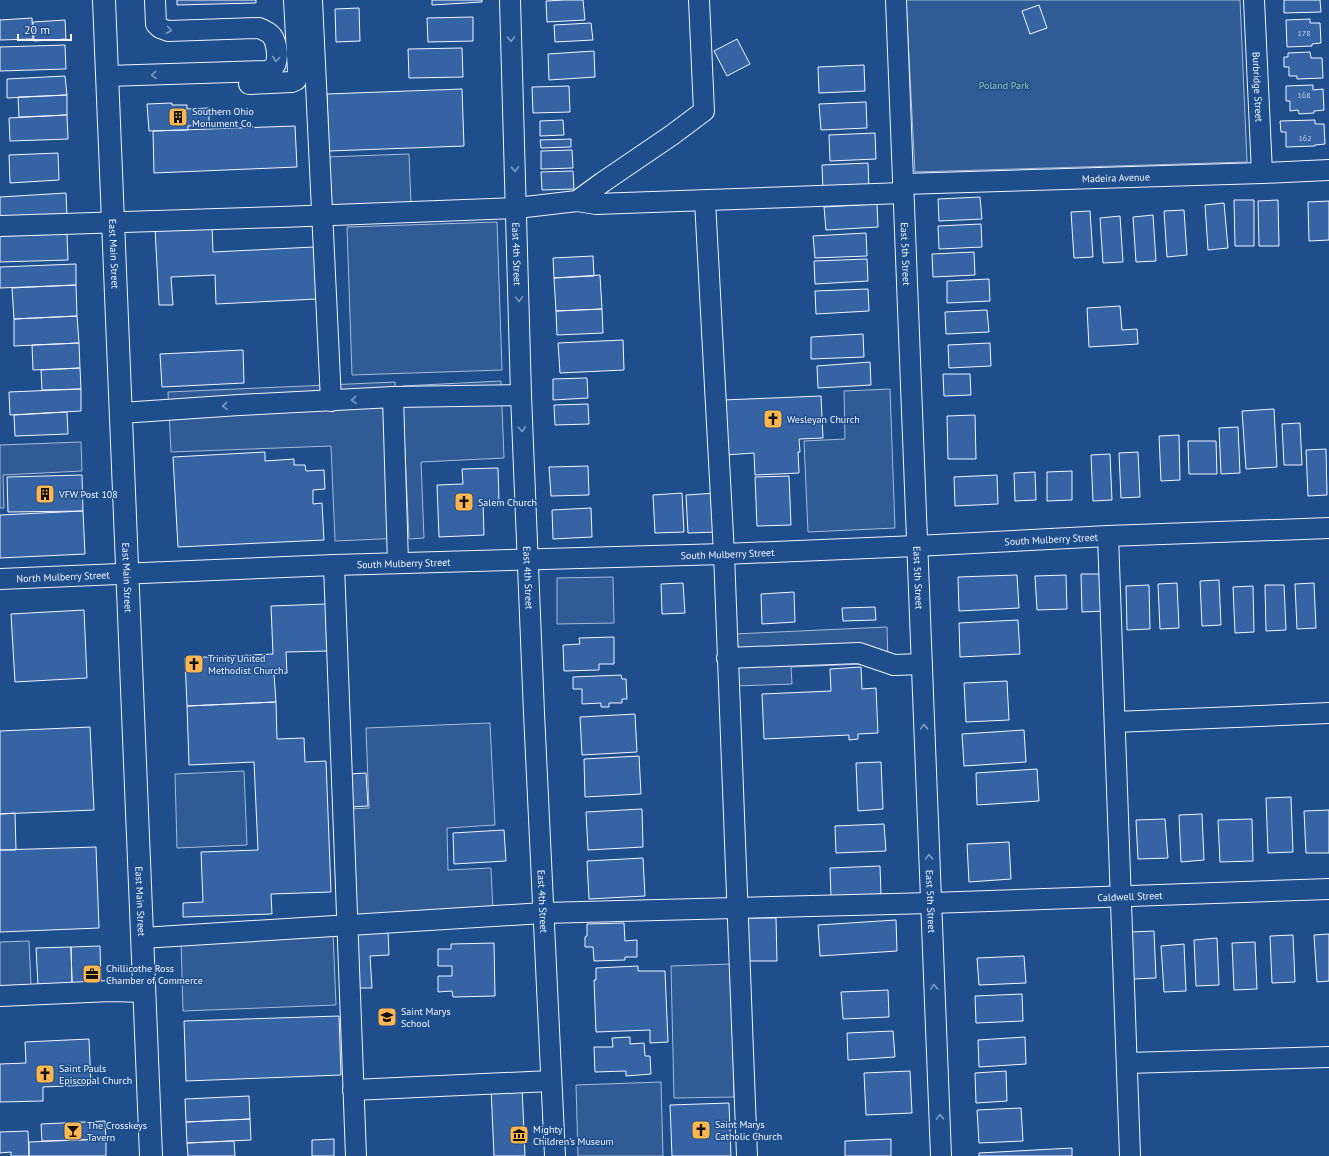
<svg xmlns="http://www.w3.org/2000/svg" width="1329" height="1156" font-family="'PT Sans',sans-serif">
<style>
.built{fill:#305b95;stroke:#a8bbd7}
.building{fill:#3563a3;stroke:#f2f6ff}
.lines{fill:none;stroke-linecap:round;stroke-linejoin:round}
.minor-casing{stroke:#f2f6ff;stroke-width:22}
.major-casing{stroke:#f2f6ff;stroke-width:24}
.minor{stroke:#1f4e8c;stroke-width:20}
.major{stroke:#1f4e8c;stroke-width:22}
.oneway{stroke:#7e9ac0}
.labels{text-anchor:middle;stroke-width:3;stroke-linejoin:round;paint-order:stroke}
.number-label{font-size:8px;fill:#c3d1e8}
.park-label{font-size:10px;fill:#97c8a6;stroke:#1f4e8c}
.street-label{font-size:10px;fill:#f2f6ff;stroke:#1f4e8c}
.poi-label{font-size:10px;fill:#f2f6ff;stroke:#1f4e8c;text-anchor:start}
</style>
<rect width="100%" height="100%" fill="#1f4e8c"/>
<path class="built" d="M906,0H1240L1247,162L915,172Z
M409,154L411,204L328,207L326,157Z
M497,222L502,370L352,375L347,227Z
M501,381L504,458L421,462L424,538L409,539L402,386Z
M395,382L402,538L335,541L331,446L171,452L168,392Z
M890,389L895,528L808,532L804,441L845,439L844,391Z
M81,442L82,471L3,475L4,508H0V445Z
M613,577L614,623L557,624V578Z
M887,627L888,663L791,667L792,684L736,686L734,634Z
M490,723L495,825L447,828L448,870L491,868L493,912L354,918L350,809L369,808L366,728Z
M244,771L247,845L177,848L175,774Z
M333,933L336,1005L183,1011L181,939Z
M29,941L31,985L0,987V942Z
M731,964L734,1097L674,1098L671,966Z
M661,1082L663,1156H578L576,1085Z"/>
<path class="building" d="M177,0H256V3L177,5Z
M432,0H482V2L432,5Z
M565,0H583L585,20L547,22L546,1Z
M1284,0H1320L1321,12L1284,13Z
M1039,5L1047,28L1030,34L1022,11Z
M359,8L360,41L336,42L335,9Z
M473,17V41L428,42L427,18Z
M32,18L33,39L0,40V20Z
M1310,19V23H1320L1321,43L1312,44V46L1287,47L1286,20Z
M65,20L66,39L34,41L33,22Z
M591,23L593,40L555,42L554,25Z
M737,39L750,64L727,76L714,51Z
M65,45L66,69L0,71V47Z
M462,48L463,77L409,78L408,49Z
M594,51L595,77L549,80L548,54Z
M1310,52L1311,58H1322L1323,78L1297,79V76H1289V67H1284V57H1288V53Z
M864,65L865,91L819,93L818,67Z
M65,76L67,95L7,98V79Z
M1313,85V90L1323,89L1324,110L1314,111V113L1299,114L1298,110L1290,111V101H1286V86Z
M569,86L570,112L533,113L532,87Z
M462,89L464,146L329,151L327,94Z
M67,95V115L19,117L18,97Z
M866,102L867,128L821,130L819,104Z
M172,103V105H187V109L209,108V125L188,126V130L149,131L147,104Z
M67,115L68,139L10,141L9,118Z
M563,120L564,135L540,136V121Z
M1315,120V124H1324L1325,144L1315,145V146L1286,147V132H1281L1280,121Z
M295,126L297,167L154,173L153,131Z
M875,133L876,159L830,161L829,135Z
M571,139V147L541,148L540,140Z
M572,150L573,168L541,169V151Z
M58,153L59,180L10,183L9,155Z
M868,163L869,189L823,191L822,165Z
M573,171L574,189L542,190L541,172Z
M66,193L67,217L0,221V197Z
M980,197L982,219L939,221L938,199Z
M1234,200H1254V246H1235Z
M1278,200L1279,246H1259L1258,201Z
M1329,201V240L1309,241L1308,202Z
M1224,203L1228,248L1208,250L1205,205Z
M877,204L878,227L826,230L824,207Z
M1184,210L1187,255L1167,257L1164,211Z
M1090,211L1093,257L1074,258L1071,212Z
M1153,215L1156,261L1136,262L1133,217Z
M1120,216L1123,262L1103,263L1100,218Z
M981,224L982,247L939,249L938,226Z
M212,225L213,252L314,247L317,299L216,304L215,275L171,277L173,305H159L155,228Z
M866,233L867,256L815,258L813,236Z
M67,234L68,260L0,262V236Z
M974,252L975,275L933,277L932,254Z
M593,256L594,276L554,278L553,258Z
M867,259L868,281L815,284L814,261Z
M76,264V285L0,288V267Z
M600,275L602,309L556,311L554,278Z
M989,279L990,301L947,303V281Z
M76,285L77,316L14,319L12,288Z
M868,289L869,311L816,314L815,291Z
M1120,306L1122,330L1137,329L1138,344L1089,347L1087,308Z
M602,309L603,333L557,335L556,311Z
M987,310L989,332L946,334L945,312Z
M77,316L79,343L14,346V319Z
M863,334L864,357L811,359V337Z
M623,340L624,370L560,373L558,343Z
M79,343L80,368L33,370L32,345Z
M990,343L991,366L949,368L948,345Z
M243,350L244,383L162,387L160,354Z
M870,362L871,385L818,388L817,366Z
M80,368L81,389L42,390L41,370Z
M943,374H970L971,395L944,396Z
M587,378L588,398L553,400V379Z
M81,389V411L10,415L9,392Z
M821,396L823,438L799,439L800,452H798L799,473L755,475L754,453L725,455L723,400Z
M588,404L589,424L555,425L554,405Z
M1274,409L1277,467L1246,469L1242,411Z
M67,412L68,434L15,436L14,415Z
M975,415L976,459H948L947,416Z
M1300,423L1302,465H1284L1282,424Z
M1238,427L1240,473L1221,474L1219,428Z
M1179,435L1180,480L1161,481L1159,436Z
M1188,441H1216L1217,474H1189Z
M1326,449L1327,495L1308,496L1306,450Z
M265,452V461L294,459V465H305L306,471L324,470L325,489L313,490V504L322,503L324,540L178,547L173,457Z
M1138,452L1140,497L1121,498L1119,453Z
M1110,454L1112,500L1093,501L1091,455Z
M588,466L589,495L551,496L549,467Z
M498,468L499,502H483L484,535L439,537L437,485L463,484L462,469Z
M1072,471V500L1047,501V472Z
M1035,472L1036,500L1015,501L1014,473Z
M82,475L83,511L8,512L7,477Z
M997,475L998,504L955,506L954,477Z
M789,476L791,525L757,526L755,477Z
M682,493L684,532L655,533L653,495Z
M716,493L718,532L688,533L686,495Z
M591,508L592,537L553,539L552,510Z
M83,511L85,554L0,558V515Z
M1081,574H1103L1105,611L1082,612Z
M1017,575L1019,608L959,611L958,577Z
M1066,575L1067,609L1037,610L1035,576Z
M1219,580L1221,625L1202,626L1200,581Z
M683,583L685,613L662,614L661,584Z
M1177,583L1179,628L1160,629L1158,584Z
M1314,583L1316,628L1297,629L1295,584Z
M1149,585L1150,629L1127,630L1126,586Z
M1265,585H1284L1286,630L1266,631Z
M1253,586L1254,632L1235,633L1233,587Z
M794,592L795,622L762,624L761,594Z
M326,604L328,651L286,652L287,673L274,674L276,702L187,706L185,658L273,654L271,606Z
M875,607L876,620L843,621L842,608Z
M84,610L87,678L15,682L11,614Z
M1018,620L1020,654L960,657L959,623Z
M614,637V664H599V670L564,671L563,645L580,644L579,638Z
M861,667L862,689L876,688L878,733L858,734V739L849,740V735L764,739L762,694L831,691L830,669Z
M621,675L622,679H626L627,699H622V703H609V707H601V703L582,704V689H573V677Z
M1007,681L1009,720L966,722L964,683Z
M276,702L277,739L304,738L305,762L326,761L331,892L271,894L272,914L183,917V903L203,902L201,852L258,850L254,762L189,765L187,706Z
M635,714L637,752L582,755L580,717Z
M90,727L94,810L0,814V731Z
M1024,730L1026,762L964,766L962,734Z
M639,756L641,794L585,797L584,759Z
M881,762L883,809L858,811L856,763Z
M1037,769L1039,801L977,805L976,773Z
M366,773L368,806L350,807L348,774Z
M1291,797L1293,852L1268,853L1266,798Z
M642,809L643,847L588,850L586,812Z
M1329,810V853H1306L1304,811Z
M15,813L16,850H0V814Z
M1202,814L1204,860L1181,862L1179,815Z
M1165,819L1168,858L1138,859L1136,820Z
M1252,819L1253,861L1220,862L1218,820Z
M884,824L886,851L836,853L835,826Z
M504,830L506,861L454,864L453,833Z
M1009,842L1011,879L969,882L967,844Z
M96,847L99,928L0,932V850Z
M643,858L645,896L589,899L587,861Z
M880,866L881,894L831,896L830,868Z
M747,918H776L777,961H748Z
M896,920L897,951L820,956L818,925Z
M624,923L625,941L637,940V957H625V960L594,961L593,947H585V937L587,936V924Z
M388,931L389,955L370,956L372,988H355L353,932Z
M1154,931L1156,978L1133,979L1131,932Z
M1329,934V981L1317,982L1314,935Z
M1293,935L1295,982L1272,983L1270,936Z
M1217,938L1219,985L1196,986L1194,940Z
M1255,942L1257,989L1234,990L1232,943Z
M494,943L495,996L453,997L452,991L438,992V976H452V966H438V949H451V944Z
M1184,944L1186,991L1164,992L1161,946Z
M100,946L101,982L72,983L71,947Z
M71,947L72,983L38,985L36,948Z
M1024,956L1026,983L979,985L977,958Z
M638,966V971H665L668,1042L650,1043V1030L596,1032L594,980H596V968Z
M888,990L889,1017L843,1019L841,992Z
M1022,994L1023,1021L976,1023L975,996Z
M339,1016L341,1075L186,1081L184,1021Z
M893,1031L895,1057L848,1060L847,1033Z
M630,1037V1044L644,1043L645,1056H650L651,1074L626,1076V1071L595,1072L594,1047H613L612,1038Z
M1025,1037L1026,1064L979,1067L978,1040Z
M89,1039L91,1085L43,1087V1101L0,1102V1064L26,1063L25,1042Z
M910,1071L912,1113L866,1115L864,1073Z
M1006,1071L1007,1101L976,1103L975,1073Z
M522,1086L525,1156H494L491,1087Z
M249,1096L250,1119L186,1122L185,1099Z
M729,1103L731,1156H672L670,1105Z
M1021,1108L1023,1141L979,1143L977,1110Z
M250,1119L251,1140L187,1143L186,1122Z
M105,1121L106,1139L42,1141L41,1124Z
M28,1131L29,1156H11V1152L0,1153V1132Z
M106,1139V1156H29V1142Z
M334,1139V1156H312V1140Z
M891,1139V1156H845V1141Z
M234,1141L235,1156H188L187,1143Z
M1072,1148V1156H979V1153Z"/>
<g class="lines">
<defs>
<g id="minor">
<path d="M312,0L331,401"/>
<path id="s1" d="M510,0L521,395L534,713L555,1156"/>
<path id="s2" d="M896,0L941,1156"/>
<path id="s3" d="M1254,0L1262,173"/>
<path d="M107,76L266,71C267,71 272,69 272,69C280,63 277,43 272,36C269,32 264,30 259,28L168,31L160,28L156,24L155,0"/>
<path d="M249,84L292,82L296,80L298,72L294,0"/>
<path id="s4" d="M903,184L1262,173L1329,170"/>
<path d="M577,201L596,204L903,193"/>
<path d="M705,201L724,554L747,1156"/>
<path d="M0,226L281,217L517,208L577,201L603,182L672,135L704,111L699,0"/>
<path d="M393,397L398,563"/>
<path d="M121,413L239,405L393,397L521,395"/>
<path d="M1108,536L1130,1156"/>
<path d="M334,565L356,1156"/>
<path id="s5" d="M0,579L334,565L724,554L916,546L1108,536L1329,528"/>
<path d="M727,658L859,653L894,665L922,664"/>
<path d="M1115,722L1329,713"/>
<path id="s6" d="M142,938L543,913L931,903L1329,889"/>
<path d="M0,996L111,991L144,992"/>
<path d="M1127,1063L1329,1057"/>
<path d="M353,1090L551,1081"/>
</g>
<g id="major">
<path id="s7" d="M104,0L151,1156"/>
</g>
</defs>
<use href="#minor" class="minor-casing"/>
<use href="#major" class="major-casing"/>
<use href="#minor" class="minor"/>
<use href="#major" class="major"/>
</g>
<defs><path id="oneway-chevron" d="M-2-3.5L2.5 0L-2 3.5" fill="none" stroke-width="1.6" stroke-linecap="round" stroke-linejoin="round"/></defs>
<g class="oneway">
<use href="#oneway-chevron" transform="translate(169 30) rotate(7)"/>
<use href="#oneway-chevron" transform="translate(511 39) rotate(88)"/>
<use href="#oneway-chevron" transform="translate(276 59) rotate(99)"/>
<use href="#oneway-chevron" transform="translate(154 75) rotate(178)"/>
<use href="#oneway-chevron" transform="translate(515 169) rotate(88)"/>
<use href="#oneway-chevron" transform="translate(519 299) rotate(89)"/>
<use href="#oneway-chevron" transform="translate(354 400) rotate(177)"/>
<use href="#oneway-chevron" transform="translate(225 406) rotate(176)"/>
<use href="#oneway-chevron" transform="translate(522 429) rotate(87)"/>
<use href="#oneway-chevron" transform="translate(924 727) rotate(-92)"/>
<use href="#oneway-chevron" transform="translate(929 857) rotate(-92)"/>
<use href="#oneway-chevron" transform="translate(934 987) rotate(-92)"/>
<use href="#oneway-chevron" transform="translate(940 1117) rotate(-92)"/>
</g>
<defs>
<symbol id="building-square" viewBox="-11 -11 22 22"><rect x="-9" y="-9" width="18" height="18" rx="4" fill="#ffb74d" stroke="#1f4e8c"/><path d="M-4-6H4V6H1V3H-1V6H-4ZM-2.5-4.3h1.7v1.8h-1.7ZM.8-4.3h1.7v1.8H.8ZM-2.5-1h1.7V.8h-1.7ZM.8-1h1.7V.8H.8Z" fill="#111"/></symbol>
<symbol id="church-square" viewBox="-11 -11 22 22"><rect x="-9" y="-9" width="18" height="18" rx="4" fill="#ffb74d" stroke="#1f4e8c"/><path d="M-1.2-6h2.4v3.5h3.3v2.4h-3.3V6h-2.4V-.1h-3.3v-2.4h3.3Z" fill="#111"/></symbol>
<symbol id="office-square" viewBox="-11 -11 22 22"><rect x="-9" y="-9" width="18" height="18" rx="4" fill="#ffb74d" stroke="#1f4e8c"/><path d="M-6-3h4V-5.5h4V-3h4V5H-6ZM-1-4.5V-3h2v-1.5ZM-6 0V1H6V0Z" fill="#111"/></symbol>
<symbol id="school-square" viewBox="-11 -11 22 22"><rect x="-9" y="-9" width="18" height="18" rx="4" fill="#ffb74d" stroke="#1f4e8c"/><path d="M0-5L7-2L0 1L-7-2ZM-4 1L0 2.5L4 1V4Q0 6-4 4Z" fill="#111"/></symbol>
<symbol id="bar-square" viewBox="-11 -11 22 22"><rect x="-9" y="-9" width="18" height="18" rx="4" fill="#ffb74d" stroke="#1f4e8c"/><path d="M-6-5H6L.8 .8V4.5H3.5V6h-7V4.5H-.8V.8Z" fill="#111"/></symbol>
<symbol id="museum-square" viewBox="-11 -11 22 22"><rect x="-9" y="-9" width="18" height="18" rx="4" fill="#ffb74d" stroke="#1f4e8c"/><path d="M0-6L6-3V-2H-6V-3ZM-5-1h2V3h-2ZM-1-1h2V3h-2ZM3-1h2V3H3ZM-6 4H6V6H-6Z" fill="#111"/></symbol>
</defs>
<g fill-rule="evenodd">
<use href="#building-square" x="167" y="106" width="22" height="22"/>
<use href="#church-square" x="762" y="408" width="22" height="22"/>
<use href="#building-square" x="34" y="483" width="22" height="22"/>
<use href="#church-square" x="453" y="491" width="22" height="22"/>
<use href="#church-square" x="183" y="653" width="22" height="22"/>
<use href="#office-square" x="81" y="963" width="22" height="22"/>
<use href="#school-square" x="376" y="1006" width="22" height="22"/>
<use href="#church-square" x="34" y="1063" width="22" height="22"/>
<use href="#church-square" x="690" y="1119" width="22" height="22"/>
<use href="#bar-square" x="62" y="1120" width="22" height="22"/>
<use href="#museum-square" x="508" y="1124" width="22" height="22"/>
</g>
<g class="labels">
<g class="number-label">
<text x="1304" y="36">178</text>
<text x="1304" y="98">168</text>
<text x="1305" y="141">162</text>
</g>
<g class="park-label">
<text x="1004" y="89">Poland Park</text>
</g>
<g class="street-label">
<text dy="4" stroke="none"><textPath href="#s3" startOffset="87">Burbridge Street</textPath></text>
<text dy="4" stroke="none"><textPath href="#s4" startOffset="213">Madeira Avenue</textPath></text>
<text dy="4" stroke="none"><textPath href="#s7" startOffset="254">East Main Street</textPath></text>
<text dy="4" stroke="none"><textPath href="#s1" startOffset="254">East 4th Street</textPath></text>
<text dy="4" stroke="none"><textPath href="#s2" startOffset="254">East 5th Street</textPath></text>
<text dy="4" stroke="none"><textPath href="#s5" startOffset="1052">South Mulberry Street</textPath></text>
<text dy="4" stroke="none"><textPath href="#s5" startOffset="728">South Mulberry Street</textPath></text>
<text dy="4" stroke="none"><textPath href="#s5" startOffset="404">South Mulberry Street</textPath></text>
<text dy="4" stroke="none"><textPath href="#s5" startOffset="63">North Mulberry Street</textPath></text>
<text dy="4" stroke="none"><textPath href="#s7" startOffset="578">East Main Street</textPath></text>
<text dy="4" stroke="none"><textPath href="#s1" startOffset="578">East 4th Street</textPath></text>
<text dy="4" stroke="none"><textPath href="#s2" startOffset="578">East 5th Street</textPath></text>
<text dy="4" stroke="none"><textPath href="#s6" startOffset="989">Caldwell Street</textPath></text>
<text dy="4" stroke="none"><textPath href="#s7" startOffset="902">East Main Street</textPath></text>
<text dy="4" stroke="none"><textPath href="#s1" startOffset="902">East 4th Street</textPath></text>
<text dy="4" stroke="none"><textPath href="#s2" startOffset="902">East 5th Street</textPath></text>
</g>
<g class="poi-label">
<text x="192" y="115">Southern Ohio<tspan x="192" dy="12">Monument Co.</tspan></text>
<text x="787" y="423">Wesleyan Church</text>
<text x="59" y="498">VFW Post 108</text>
<text x="478" y="506">Salem Church</text>
<text x="208" y="662">Trinity United<tspan x="208" dy="12">Methodist Church</tspan></text>
<text x="106" y="972">Chillicothe Ross<tspan x="106" dy="12">Chamber of Commerce</tspan></text>
<text x="401" y="1015">Saint Marys<tspan x="401" dy="12">School</tspan></text>
<text x="59" y="1072">Saint Pauls<tspan x="59" dy="12">Episcopal Church</tspan></text>
<text x="715" y="1128">Saint Marys<tspan x="715" dy="12">Catholic Church</tspan></text>
<text x="87" y="1129">The Crosskeys<tspan x="87" dy="12">Tavern</tspan></text>
<text x="533" y="1133">Mighty<tspan x="533" dy="12">Children's Museum</tspan></text>
</g>
</g>
<path d="M18 34v6h53v-6" fill="none" stroke="#f2f6ff" stroke-width="2"/>
<text x="24" y="34" font-size="12" fill="#f2f6ff" stroke="#1f4e8c" stroke-width="3" paint-order="stroke">20 m</text>
</svg>
